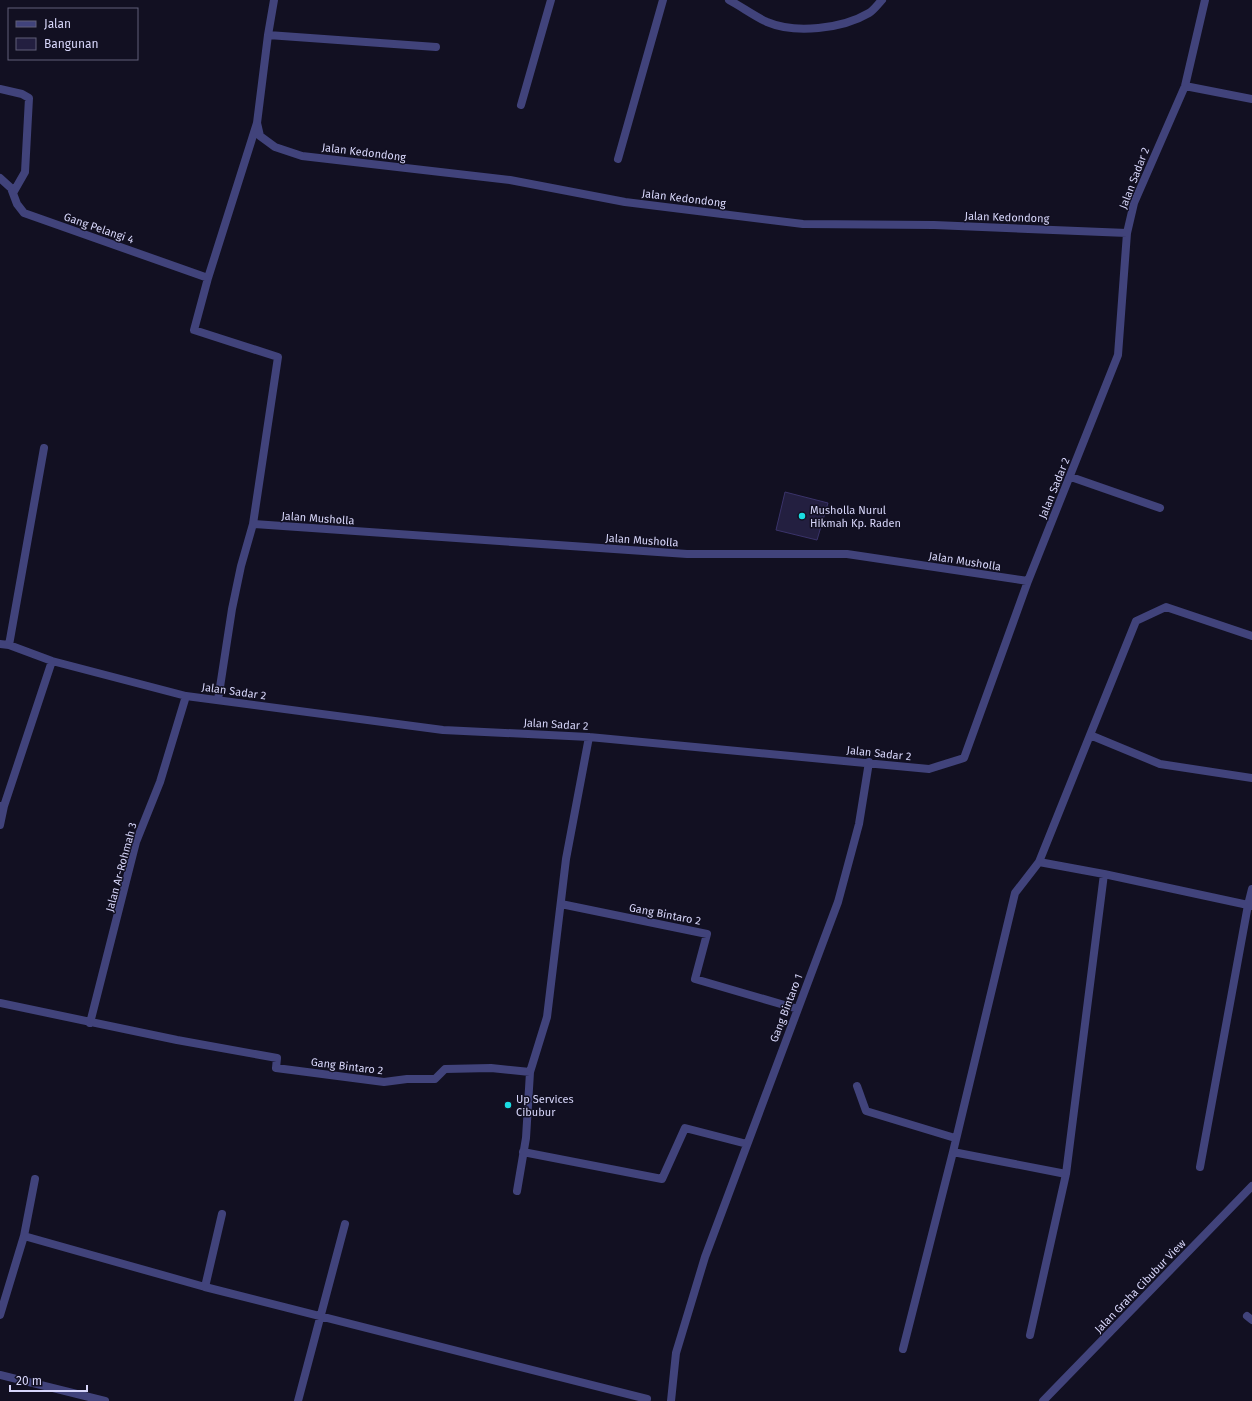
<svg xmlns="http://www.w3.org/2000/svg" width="1252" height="1401" font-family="'Fira Sans',sans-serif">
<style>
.building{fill:#231f40;stroke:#3a336a}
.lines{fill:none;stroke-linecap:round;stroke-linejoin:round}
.street{stroke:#41437b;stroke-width:8}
.poi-dot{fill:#1adce2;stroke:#121022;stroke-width:1.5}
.labels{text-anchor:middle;stroke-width:3;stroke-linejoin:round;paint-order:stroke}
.street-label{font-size:11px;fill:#d7d6fa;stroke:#121022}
.poi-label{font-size:11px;fill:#d7d6fa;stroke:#121022;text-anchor:start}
</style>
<rect width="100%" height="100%" fill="#121022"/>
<path class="building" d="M785,492L828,503L817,540L776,530Z"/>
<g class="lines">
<path class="street" d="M729,0C742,7 754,16 767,22C795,34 842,29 869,13C874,10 878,4 882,0
M268,35L436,47
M1185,86L1252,99
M0,89L22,94L29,98L25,172L13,193
M521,105L551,0
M257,123L260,136L275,147L302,156L510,180L625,202L803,224L934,225L1127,233
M618,159L663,0
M0,178L11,188L17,204L24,213L208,278
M1071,477L1160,508
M253,524L687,554H847L1028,581
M1252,636L1166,607L1136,621L1090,735L1160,764L1252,778
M0,644L9,645L52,661L186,696L443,730L589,737L929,769L964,758L1028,581L1118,355L1127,233L1134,203L1185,86L1205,0
M9,645L44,448
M218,700L232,609L241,566L253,524L278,357L194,330L208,278L257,123L268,35L274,0
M0,806H4L52,661
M0,825L4,806
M1039,862L1090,735
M561,904L707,934L695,979L798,1009
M0,1003L177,1040L277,1058L276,1068L384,1082L407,1079H435L445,1069L491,1068L530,1072
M90,1023L136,842L160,782L186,696
M857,1086L866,1111L955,1138
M523,1152L662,1179L685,1128L747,1144
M953,1152L1066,1174
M1200,1167L1248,905L1252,906
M517,1191L526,1138L530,1072L547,1017L566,859L589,737
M24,1236L205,1287L647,1399
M205,1287L222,1214
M0,1315L24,1236L35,1179
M1247,1316L1252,1320
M1030,1335L1066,1174L1104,874
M903,1349L953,1152L1015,893L1039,862L1104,874L1248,905L1252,889
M0,1375L105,1401
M298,1401L345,1224
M671,1401L676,1353L705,1257L838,902L859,824L869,762
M1043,1401L1252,1186"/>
</g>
<g class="poi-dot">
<circle cx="802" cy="516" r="4"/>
<circle cx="508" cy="1105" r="4"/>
</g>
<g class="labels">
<g class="street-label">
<text transform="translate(364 152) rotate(7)" y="4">Jalan Kedondong</text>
<text transform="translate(1134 178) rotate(-69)" y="4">Jalan Sadar 2</text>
<text transform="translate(684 198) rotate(7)" y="4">Jalan Kedondong</text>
<text transform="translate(1007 217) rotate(2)" y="4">Jalan Kedondong</text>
<text transform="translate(99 228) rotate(19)" y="4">Gang Pelangi 4</text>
<text transform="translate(1054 488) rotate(-68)" y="4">Jalan Sadar 2</text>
<text transform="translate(318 518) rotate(4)" y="4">Jalan Musholla</text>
<text transform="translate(642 540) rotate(4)" y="4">Jalan Musholla</text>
<text transform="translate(965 561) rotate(9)" y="4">Jalan Musholla</text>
<text transform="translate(234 691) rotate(8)" y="4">Jalan Sadar 2</text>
<text transform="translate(556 724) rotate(3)" y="4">Jalan Sadar 2</text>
<text transform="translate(879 753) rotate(6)" y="4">Jalan Sadar 2</text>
<text transform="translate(121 867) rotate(-75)" y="4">Jalan Ar-Rohmah 3</text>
<text transform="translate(665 914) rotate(11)" y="4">Gang Bintaro 2</text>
<text transform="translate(786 1008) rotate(-69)" y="4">Gang Bintaro 1</text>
<text transform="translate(347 1066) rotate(7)" y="4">Gang Bintaro 2</text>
<text transform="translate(1140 1286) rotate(-46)" y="4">Jalan Graha Cibubur View</text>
</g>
<g class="poi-label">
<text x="810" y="514">Musholla Nurul<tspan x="810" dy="13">Hikmah Kp. Raden</tspan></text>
<text x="516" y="1103">Up Services<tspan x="516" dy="13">Cibubur</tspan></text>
</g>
</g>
<rect x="8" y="8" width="130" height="52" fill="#121022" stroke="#615f78"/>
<rect x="16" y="21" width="20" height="6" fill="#41437b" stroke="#615f78"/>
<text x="44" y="28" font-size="12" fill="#d7d6fa">Jalan</text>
<rect x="16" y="38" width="20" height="12" fill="#231f40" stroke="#615f78"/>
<text x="44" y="48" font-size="12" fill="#d7d6fa">Bangunan</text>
<path d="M10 1385v6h77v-6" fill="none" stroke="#d7d6fa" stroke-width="2"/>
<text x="16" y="1385" font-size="12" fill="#d7d6fa" stroke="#121022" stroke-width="3" paint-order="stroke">20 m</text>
</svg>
